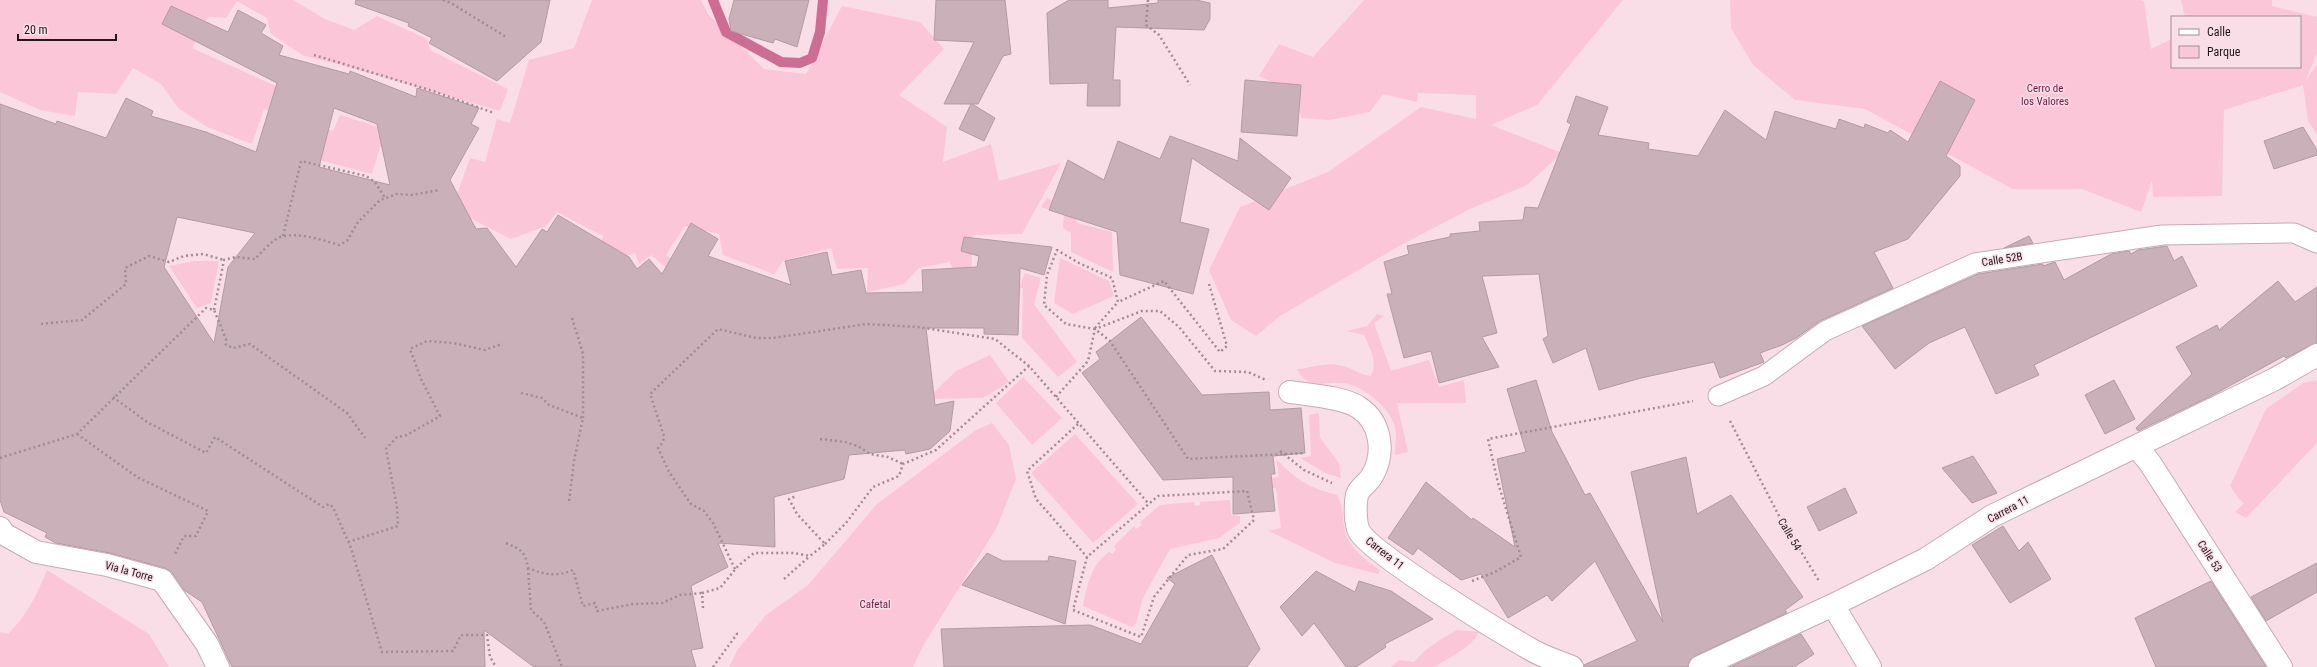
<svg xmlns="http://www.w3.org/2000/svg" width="2317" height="667" font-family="'Roboto Condensed',sans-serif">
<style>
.green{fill:#fcc6d9}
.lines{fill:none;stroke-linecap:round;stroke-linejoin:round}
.stream{stroke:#cd6d94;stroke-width:10}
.building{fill:#cab0b9;stroke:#b49aa2;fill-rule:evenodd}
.service-casing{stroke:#c6abb4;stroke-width:21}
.pedestrian-casing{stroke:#c6abb4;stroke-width:24}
.minor-casing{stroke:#c6abb4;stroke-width:24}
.path{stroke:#a18c93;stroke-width:2.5;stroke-dasharray:2 3;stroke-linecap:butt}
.service{stroke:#fff;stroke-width:19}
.pedestrian{stroke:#fff;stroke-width:22}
.minor{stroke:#fff;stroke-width:22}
.labels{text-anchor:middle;stroke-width:3;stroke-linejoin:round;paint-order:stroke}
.park-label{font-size:11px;fill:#6f1742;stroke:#fadee7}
.street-label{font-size:11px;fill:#21171a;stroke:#fadee7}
</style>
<rect width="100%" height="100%" fill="#fadee7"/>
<path class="green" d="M0,0H293L325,19L354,30L377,16L427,39L430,50L508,89L500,111L334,63L304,56L271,34L267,18L237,1L226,18L208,17L192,48L280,88L279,113L333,131L340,115L423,141L417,148L380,147L372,174L308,157L312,126L264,109L252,144L207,127L178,108L161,84L133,68L116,94L78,92L75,116L40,110L0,92Z
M592,0H701L708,14L764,69L806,74L842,6L920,22L944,49L899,95L947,127L943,162L991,144L999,181L1061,163L1022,234L973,235L971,279L957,280L950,262L919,268L904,284L867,292L868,268L837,269L831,248L783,261L774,274L723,255L719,234L685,226L666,255L681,266L670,271L651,255L639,264L635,253L595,265L603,236L557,212L546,226L511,239L452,209L470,158L485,162L497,119L510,123L529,60L574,48Z
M1364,0H1623L1537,105L1491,125L1562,153L1527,185L1470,209L1401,245L1280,316L1256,336L1231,320L1209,270L1240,207L1328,172L1421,107L1476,119V95L1418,93L1417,102L1383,94L1370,112L1330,120L1301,118L1295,93L1259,76L1279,44L1313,57Z
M1730,0H2140L2144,2L2151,49L2172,39V67H2300V17H2185L2181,0H2272V6L2317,17V53L2305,82L2317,64V135L2308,121L2303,85L2224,110L2222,196L2153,197L2152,181L2141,212L2082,189H2013L1865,109L1795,100L1753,65L1731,28Z
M1047,198L1075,212L1077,223L1112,232L1113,272L1071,252V233L1063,228L1064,214L1041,207Z
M1060,258L1109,281L1114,296L1073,314L1054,303Z
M194,261H219L211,303L197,308L169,266Z
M1025,273L1041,278L1034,304L1077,362L1058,377L1022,338L1023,288L1002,287L1000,282L1020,286Z
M1377,314L1384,316L1374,323L1391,371L1429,360L1439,387L1464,380L1466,403H1397L1408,452L1395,455C1395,446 1397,436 1395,427C1390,408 1367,390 1349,384C1330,379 1308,393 1297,369C1311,368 1325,362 1338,365C1350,366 1359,375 1371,376C1378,361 1370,349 1364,335L1347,331L1367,326Z
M990,355L1009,382L983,398L927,399L956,371Z
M1023,377L1062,418L1032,445L996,403Z
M2317,380V443L2246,518L2235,512L2244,503L2239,499L2230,486L2266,409L2303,383Z
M1319,413L1320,438L1339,463L1341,478L1325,473L1300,458L1311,456L1309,415Z
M992,423L1009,445L1016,479L997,527L923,646L913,667H729L738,649L766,615L808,585L877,504L976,430Z
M1075,434L1138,504L1093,543L1031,473Z
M1276,459C1297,480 1307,487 1337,495C1344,507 1342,518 1345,531C1349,548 1367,561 1380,570L1378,574L1335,563L1269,531L1281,528L1276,488L1262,489L1260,479L1279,477Z
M1230,500L1231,515L1240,516V523L1219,538L1170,549L1143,598L1136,623L1132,627L1083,606C1087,585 1091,565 1109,552L1113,554L1116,549L1114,546L1134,526L1136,529L1142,525L1140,522L1160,505L1194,502L1195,506L1200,505V502Z
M47,570L149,634L169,667H0V632L8,634C28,614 36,596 47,570Z
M1457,630L1479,632C1470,649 1450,656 1435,667H1391L1399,660L1414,662C1426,648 1440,639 1457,630Z"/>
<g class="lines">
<path class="stream" d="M713,0L726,32L781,62L800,63L812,58L820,32L823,0"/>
</g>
<path class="building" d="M356,0H550L541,42L497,81L429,43L432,38L408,26L409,23L355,4Z
M734,0H809L797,47L775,39L773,43L731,31L729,19Z
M936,0H1005L1011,54L1003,56L978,104H972L995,118L984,141L959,129L971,104H944L974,42L934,40Z
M1069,0H1108V8L1158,3V0H1196L1210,3V19L1204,30L1116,27L1113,80H1120V106H1087L1088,83L1050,84L1047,13Z
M171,6L228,32L238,10L266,25L261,33L283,46L279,55L349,74L350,71L416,97L417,88L479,108L471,124L479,128L450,180L476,229L487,228L516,267L542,229L547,232L558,215L629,257L637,269L649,259L662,274L691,223L718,239L708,256L791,285L785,261L827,252L832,275L861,270L866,293L923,292L922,270L977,267L979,256L961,251L964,237L1052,247L1044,275L1020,268L1018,335L984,334V328H926L935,405L954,401L950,431L930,449L906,454L905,450L849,455L844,479L774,497L775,547L718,543L728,567L691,586L703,648L691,650L696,667H534L484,630L485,667H232L202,602L184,590L172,572L165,568L110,553L56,543L45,537L47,533L4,512L0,500V104L56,124L57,121L106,138L126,98L153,111L151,116L206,132L256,152L277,83L162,24ZM334,108L377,124L390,185L319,167ZM177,217L255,233L228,267L214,343L164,267Z
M1245,80L1301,85L1297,136L1241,132Z
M1940,81L1975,100L1946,156L1960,166V176L1908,239L1874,252L1893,288L1820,321L1796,338L1782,345L1760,353L1764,362L1720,378L1714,362L1641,378L1599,390L1586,348L1553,363L1543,339L1548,336L1539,274L1482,276L1497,333L1482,337L1499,367L1439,383L1431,351L1404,358L1387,294H1392L1384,262L1409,254L1407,246L1450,237V234L1480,231L1479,222L1523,220L1525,207L1538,208L1571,124L1567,122L1576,96L1608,107L1598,135L1649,143L1648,149L1698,156L1725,110L1766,140L1775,111L1836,129L1839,119L1864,128L1865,124L1888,133L1890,130L1908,142Z
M2303,127L2317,150V155L2274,169L2264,141Z
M1170,136L1238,161L1240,138L1291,178L1269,210L1192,158L1180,222L1209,229L1193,294L1120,275L1117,232L1049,210L1068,160L1104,180L1118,141L1160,159Z
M2029,236L2033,243L2004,248Z
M2167,246L2174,261L2182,256L2197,286L2034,365L2039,375L1996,394L1965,327L1929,343L1895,369L1862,326L1978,274L2043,264V266L2055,262L2064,280L2111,254L2129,251L2131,254L2138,250Z
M2278,281L2295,302L2317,287V342L2286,358L2284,356L2211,396L2138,431L2136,428L2192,374L2176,347L2217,325L2219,330Z
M1141,317L1202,395L1269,392L1270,410L1301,408L1305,453L1273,456L1275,474H1271L1275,511L1233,514V477L1163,480L1082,373L1100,359L1096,352Z
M1536,380L1552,432L1585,495L1590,493L1663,622L1631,472L1686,457L1697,514L1731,495L1803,597L1785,610L1787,613L1695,656L1690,660L1688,667H1584V665L1637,641L1595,561L1552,601L1547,595L1508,618L1481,574L1461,580L1418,548L1413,555L1388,538L1426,482L1472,520L1473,518L1515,547L1497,459L1526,452L1507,389Z
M2114,380L2135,419L2105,434L2085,395Z
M1973,456L1997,493L1972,503L1942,468Z
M1845,488L1857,513L1819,531L1807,507Z
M2003,526L2019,551L2028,542L2051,579L2010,603L1972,545Z
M987,553L1003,561H1048L1049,556L1076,561L1065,624L962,585Z
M1212,555L1260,649L1247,667H944L941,629L1090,625L1141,644L1175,584L1167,578Z
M2317,563V592L2266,621L2251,597Z
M1316,571L1355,592L1359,581L1391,591L1433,619L1385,644L1386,647L1356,667H1346L1314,623L1302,636L1280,607Z
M2211,581L2266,667H2156L2135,618Z
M1801,634L1814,654L1794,667H1730Z"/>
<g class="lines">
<defs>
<path id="service" d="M1718,396L1764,376L1825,331L1975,263L2162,235L2294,233L2317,243"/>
<path id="pedestrian" d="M2137,447L2150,463L2281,667"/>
<path id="minor" d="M1290,392C1309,395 1343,397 1358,407C1382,422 1385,454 1372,476C1368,483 1359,488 1357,495C1355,504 1355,523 1359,531C1370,553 1502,633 1530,649C1543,657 1558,661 1572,667
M0,528L4,534L36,552L107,565L162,580L207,644L218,667
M1833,605L1870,667
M1700,667L1833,605L1926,559L1992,516L2275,379L2317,355"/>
</defs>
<use href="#service" class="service-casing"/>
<use href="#pedestrian" class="pedestrian-casing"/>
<use href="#minor" class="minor-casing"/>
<path class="path" d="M443,0L451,3L506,37
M1148,0L1146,25L1159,35L1190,85
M314,55L433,91L494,113
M283,236L301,161L366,176L375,182L385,198
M1209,284L1227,346L1220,352L1164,281L1118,302L1112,278L1079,263L1057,250L1047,275L1044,305L1066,324L1095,329L1110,341L1188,459L1305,453
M214,310L224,260L236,257L255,259C262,252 273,238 284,236C302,233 322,240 339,245L347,241L358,222L380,200L397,194L411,195L440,190
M572,318L583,354V418
M41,324L82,320L126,284L125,268L149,256L169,262L184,256L203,254L224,260
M1095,328L1118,302
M521,393L542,398L549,405L583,418L574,461L569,502
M113,397L147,422L206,453L215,437L323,507L329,504L333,507L351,548L382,652L453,651L461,635H487L490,657L496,667
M1056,397L1088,361L1095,329L1142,311H1160L1179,327L1215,371L1248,372L1266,380
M1730,421L1778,514L1819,581
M1078,424L1027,471L1036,499L1087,557
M77,434L137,477L208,511L196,536H184L175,554
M820,439L845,442L858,446L870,454L888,457L903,464
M1280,451L1304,470L1332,483
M0,458L77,434L206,308L214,310L226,339V345L233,348L250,344L347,413L365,438
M1247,491L1254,520L1223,549L1188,555L1154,597L1141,637L1073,610L1087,557L1158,496Z
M348,542L398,526L397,507L386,449L397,437L405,436L440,416L421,379L410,349L427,341L453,343L485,350L502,344
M506,543C520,549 526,552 528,568C545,575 556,577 573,570L583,606L595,603L597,611L633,604L662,603L680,595L702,593
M825,544L846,523L873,487L899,476L903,464L936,450L1029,366
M528,568L531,610L544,622L562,667
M735,569L713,523L704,511L691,504L669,472L658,448L663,442L664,436L650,394L718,329L756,338H773L866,324L918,327L995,339L1029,366L1148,503
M784,579L810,556
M1472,581L1495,572L1521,557L1498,483L1488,439L1693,401
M703,608L702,593L720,588L738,566L754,553H794L810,556L825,544L797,514L789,499L796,496
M713,667L737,634L735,632"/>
<use href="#service" class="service"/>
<use href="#pedestrian" class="pedestrian"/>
<use href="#minor" class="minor"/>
</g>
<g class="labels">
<g class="park-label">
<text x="2045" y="92">Cerro de<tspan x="2045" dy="13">los Valores</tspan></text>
<text x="875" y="608">Cafetal</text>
</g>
<g class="street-label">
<text transform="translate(2002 259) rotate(-9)" y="4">Calle 52B</text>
<text transform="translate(2008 509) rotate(-28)" y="4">Carrera 11</text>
<text transform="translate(1790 534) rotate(59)" y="4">Calle 54</text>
<text transform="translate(1385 553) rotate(38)" y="4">Carrera 11</text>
<text transform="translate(2210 556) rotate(57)" y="4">Calle 53</text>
<text transform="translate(129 571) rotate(15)" y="4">Via la Torre</text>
</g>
</g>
<rect x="2171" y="16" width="130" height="52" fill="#fadee7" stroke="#a38e95"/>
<rect x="2179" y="29" width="20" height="6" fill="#ffffff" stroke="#a38e95"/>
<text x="2207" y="36" font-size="12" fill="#21171a">Calle</text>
<rect x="2179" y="46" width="20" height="12" fill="#fcc6d9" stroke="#a38e95"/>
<text x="2207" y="56" font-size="12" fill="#21171a">Parque</text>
<path d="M18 34v6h98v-6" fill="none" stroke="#21171a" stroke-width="2"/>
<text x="24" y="34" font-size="12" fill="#21171a" stroke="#fadee7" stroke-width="3" paint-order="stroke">20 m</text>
</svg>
